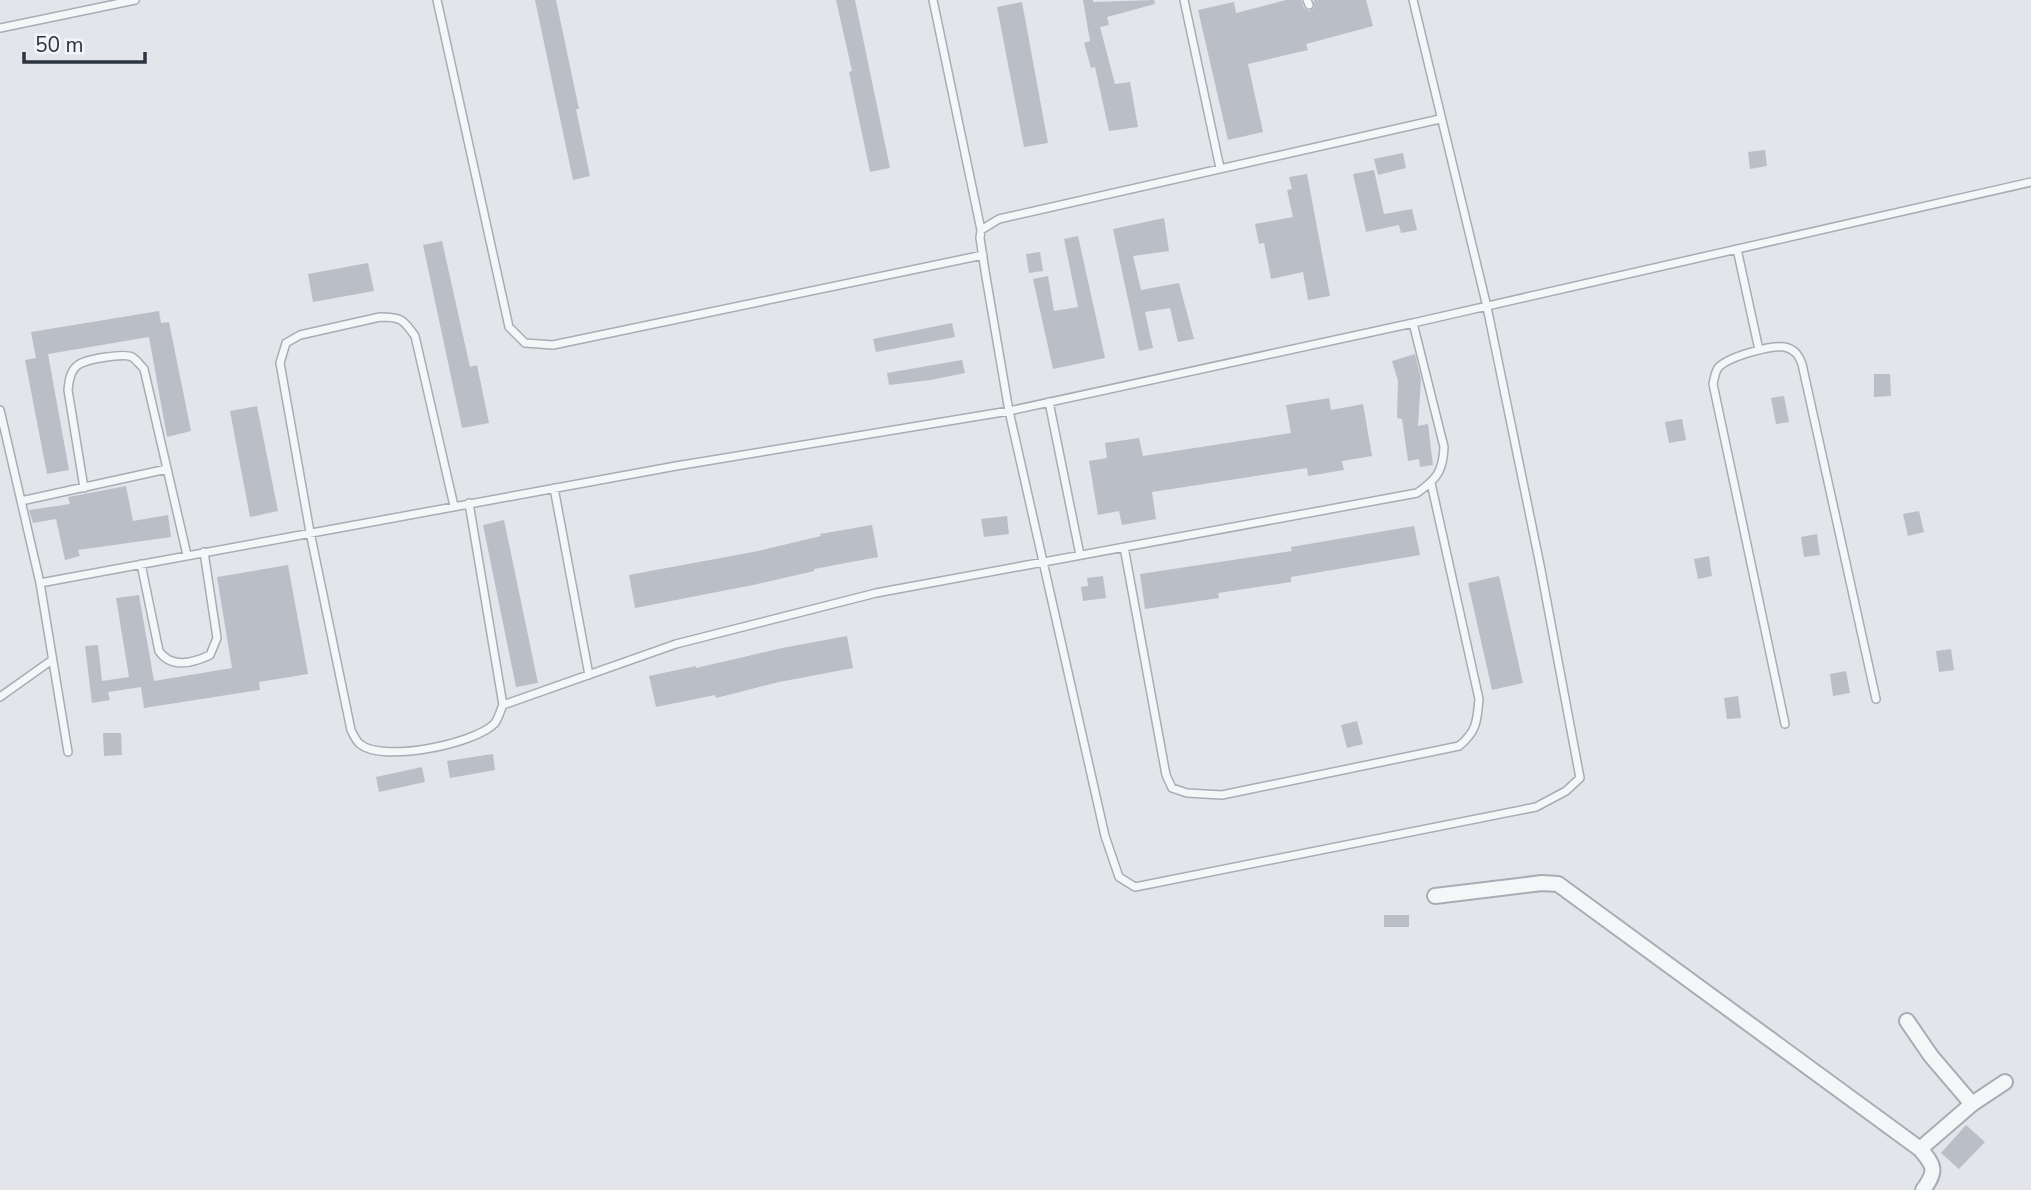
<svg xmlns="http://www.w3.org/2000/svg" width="2031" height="1190" font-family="'Nunito Sans',sans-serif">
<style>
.building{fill:#babec6}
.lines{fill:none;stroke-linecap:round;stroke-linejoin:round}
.lane-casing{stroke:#a8acb4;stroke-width:10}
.street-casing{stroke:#a8acb4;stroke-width:18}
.lane{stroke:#f5f6f8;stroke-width:7}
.street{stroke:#f5f6f8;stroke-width:14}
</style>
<rect width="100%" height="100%" fill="#e3e5ea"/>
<path class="building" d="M535,0H556L579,109H576L590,176L573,180Z
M836,0H855L890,168L870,172L849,72L852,71Z
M1083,0H1093V2L1154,0L1155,4L1107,17L1109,25L1100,27L1115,84L1130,82L1138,127L1109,131L1095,67L1091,68L1084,43L1090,41Z
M1286,0H1301L1304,8L1309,11L1314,8V0H1366L1373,26L1306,44L1308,50L1248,64L1263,132L1228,140L1198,10L1234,2L1236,13Z
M1022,2L1048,143L1024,147L997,7Z
M1765,150L1767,166L1750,169L1748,152Z
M1403,153L1406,168L1378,175L1374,159Z
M1374,170L1384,214L1412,209L1417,230L1401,233L1399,225L1366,232L1353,174Z
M1307,174L1330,296L1308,300L1303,272L1271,279L1264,243L1259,244L1255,224L1293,217L1287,190L1292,189L1289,177Z
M1164,218L1169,251L1133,256L1141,290L1179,283L1194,339L1178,342L1170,308L1145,312L1153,348L1139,351L1113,229Z
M1078,236L1105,358L1053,369L1033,279L1048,276L1054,311L1078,307L1064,239Z
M442,241L470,367L477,365L489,423L462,428L423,245Z
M1040,252L1043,271L1029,273L1026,254Z
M368,263L374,291L313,302L308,274Z
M159,311L161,323L169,322L191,431L167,437L149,337L48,354L69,470L47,474L25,360L36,358L31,332Z
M952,323L955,337L876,352L873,339Z
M1415,354L1421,379L1418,426L1428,424L1433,465L1420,467L1419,459L1408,461L1402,419L1397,418L1398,381L1392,361Z
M962,360L965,373L931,380L889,385L887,373Z
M1874,374H1890L1891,396L1874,397Z
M1784,396L1789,422L1776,424L1771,398Z
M1329,398L1331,410L1363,404L1372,456L1342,461L1344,470L1308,476L1307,468L1152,492L1156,519L1122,525L1119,511L1098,515L1089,461L1107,458L1105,443L1139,438L1143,456L1291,433L1286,405Z
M257,406L278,511L250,517L230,411Z
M1682,419L1686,440L1669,443L1665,422Z
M126,486L133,521L168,515L171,537L78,550L80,556L65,560L56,519L33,523L29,510L70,504L68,497Z
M1919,511L1924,532L1908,536L1903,514Z
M1007,516L1009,534L984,537L981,519Z
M504,520L538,683L516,687L483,525Z
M872,525L878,557L814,569V571L753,585L635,608L629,575L758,551L821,536L820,534Z
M1414,526L1420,555L1291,577V582L1218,593L1219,598L1145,609L1140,574L1292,551L1291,547Z
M1817,534L1820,555L1804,557L1801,537Z
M1709,556L1712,576L1698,579L1694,559Z
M288,565L308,674L259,682L260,690L144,708L141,687L108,692L110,700L92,703L85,646L98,645L102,681L129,677L116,598L139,595L154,681L232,668L217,577Z
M1103,576L1106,598L1083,601L1081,587L1088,586L1087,578Z
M1499,576L1523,683L1492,690L1468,583Z
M847,636L853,668L779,682L716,698L715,695L656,707L649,676L696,666V668L782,648Z
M1951,649L1954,670L1939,672L1936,651Z
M1846,671L1850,693L1833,696L1830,674Z
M1738,696L1741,718L1727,719L1724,698Z
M1357,721L1363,744L1347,748L1341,725Z
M103,733H121L122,755L104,756Z
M493,754L495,770L450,778L447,761Z
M422,767L425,782L379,792L376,777Z
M1384,915H1409V927H1384Z
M1966,1125L1985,1142L1959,1169L1941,1153Z"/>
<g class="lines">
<defs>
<path id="lane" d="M437,0L509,327L525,343L553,345L983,255
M933,0L981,230L980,238L985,271L1009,411L1105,836L1119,877L1135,887L1536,807L1566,791L1580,778L1540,565L1487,307L1413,0
M1184,0L1220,168
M1307,0L1309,5
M0,28L135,0
M981,230L999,219L1440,119
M1737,249L1759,350
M1049,402L1080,555
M0,410L40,583L68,752
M84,488L68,390C69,381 70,371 78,365C86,359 124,353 132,357C136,359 140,365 144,369L187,555
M554,488L589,675
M21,501L167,469
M454,506L415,336C403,319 401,317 380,317L300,335L286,343L280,363L310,532L351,730C353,734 356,741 360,744C382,763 474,744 494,724C498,720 500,711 503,705L469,503
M1124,547L1166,775L1172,788L1187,793L1222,795L1459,746C1477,731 1477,721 1479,699L1431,483
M141,564L159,651C171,669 193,663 210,655L217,638L204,552
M40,583L676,466L1009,411L1413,323
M0,697L52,660
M503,705L676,644L876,593L1417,493C1437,479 1443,471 1444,447L1413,323L2031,182
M1785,724L1713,384C1714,380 1715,372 1718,368C1727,357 1775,343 1788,348C1796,351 1799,356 1802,364L1876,699"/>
<path id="street" d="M1435,896L1542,883L1558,884L1920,1149C1935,1166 1937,1171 1923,1190
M1907,1021L1931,1056L1972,1104
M1920,1149L1972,1104L2005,1082"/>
</defs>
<use href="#lane" class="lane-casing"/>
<use href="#street" class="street-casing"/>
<use href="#lane" class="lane"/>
<use href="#street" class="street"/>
</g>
<path d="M24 52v10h121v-10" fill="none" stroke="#2c3341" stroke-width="3.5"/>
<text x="35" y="52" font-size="21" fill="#2c3341" stroke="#f2f4f7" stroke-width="5" paint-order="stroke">50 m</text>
</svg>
